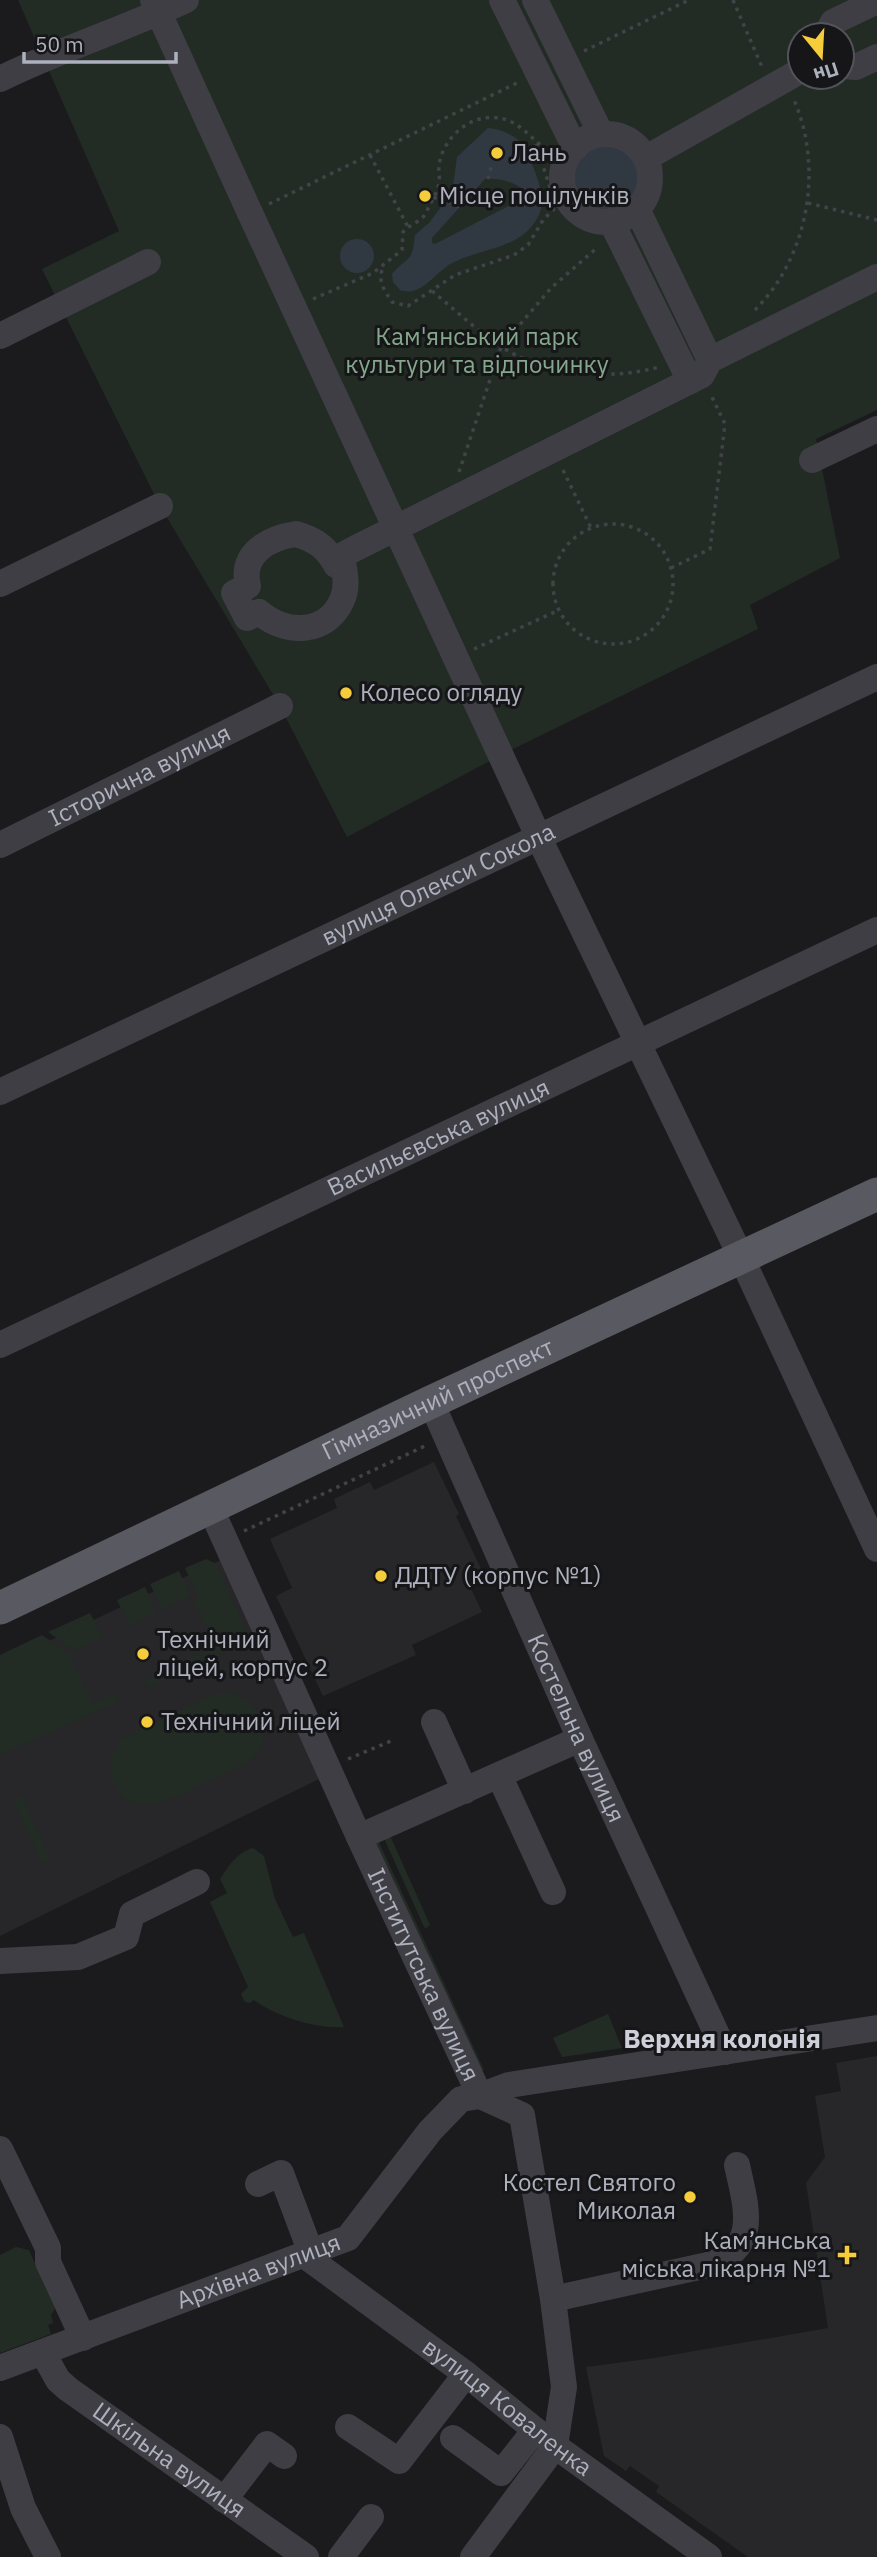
<svg xmlns="http://www.w3.org/2000/svg" width="877" height="2557" font-family="'IBM Plex Sans',sans-serif">
<style>
.built{fill:#27272a}
.green{fill:#222c25;fill-rule:evenodd}
.water{fill:#303842;fill-rule:evenodd}
.lines{fill:none;stroke-linecap:round;stroke-linejoin:round}
.path{stroke:#424349;stroke-width:3.5;stroke-dasharray:3.5 5;stroke-linecap:butt}
.minor{stroke:#3e3e44;stroke-width:26}
.major{stroke:#585961;stroke-width:33}
.poi-dot{fill:#f5cc3b;stroke:#161618;stroke-width:2.5}
.labels{text-anchor:middle;stroke-width:6;stroke-linejoin:round;paint-order:stroke}
.poi-label{font-size:24px;fill:#adb0bd;stroke:#161618;text-anchor:start}
.park-label{font-size:24px;fill:#84a88b;stroke:#161618}
.street-label{font-size:24px;fill:#adb0bd;stroke:#161618}
.neighbourhood-label{font-size:26px;font-weight:bold;fill:#ced0d9;stroke:#161618}
</style>
<rect width="100%" height="100%" fill="#1b1b1d"/>
<path class="built" d="M434,1462L459,1514L456,1516L483,1573L467,1580L482,1612L412,1645L416,1655L323,1696L276,1596L292,1588L270,1539L337,1508L334,1499L370,1482L374,1490Z
M225,1558L319,1779L0,1936V1664Z
M877,2056V2557H748L656,2492L659,2486L630,2466L626,2471L604,2456L586,2367L654,2358L828,2328L806,2183L825,2157L815,2096L841,2091L836,2063Z"/>
<path class="green" d="M18,0H877V410L816,439L840,558L750,605L758,629L501,755L347,837L280,706L160,506L42,269L119,231ZM800,35H842V77H800Z
M206,1559L217,1564L250,1640L149,1688L145,1679L216,1646L193,1601L199,1598L185,1568Z
M179,1571L191,1596L162,1609L150,1584Z
M145,1587L157,1612L129,1625L117,1600Z
M90,1613L103,1637L75,1651L48,1632Z
M42,1635L69,1654L93,1703L114,1694L118,1702L0,1755V1655Z
M230,1692C260,1701 277,1734 251,1758C240,1769 222,1774 208,1781C180,1795 134,1825 114,1783C107,1767 112,1751 123,1738L209,1696Z
M23,1796L51,1860L42,1863L13,1800Z
M388,1831L430,1925L425,1929L382,1834Z
M377,1838L484,2070L478,2072L374,1840Z
M253,1848L264,1856L275,1899L293,1937L304,1933L344,2027C316,2029 277,2017 254,2000L249,2003L244,2001L241,1994L248,1987L210,1902L227,1893L220,1879C229,1866 236,1853 253,1848Z
M608,2014L622,2048L562,2057L553,2038Z
M16,2247L29,2250L55,2309L51,2315L53,2323L48,2325L51,2334L0,2353V2255Z"/>
<path class="water" d="M488,128C502,129 519,137 526,149C533,168 549,197 538,217C521,249 483,248 454,262C435,271 422,298 400,290L393,282L392,274C408,255 412,265 415,235L430,222L450,194L453,186L457,157ZM485,179C497,178 514,181 523,190V196L518,201L435,244L432,243V238Z
M572 178a34 34 0 1 1 68 0a34 34 0 1 1-68 0Z
M340 256a17 17 0 1 1 34 0a17 17 0 1 1-34 0Z"/>
<g class="lines">
<path class="path" d="M733,0L762,67
M584,51L689,0
M818,83L823,87L833,88
M536,144L553,197V207
M370,155L408,227
M488,179L492,164
M425,196L446,200L459,207
M808,203L877,220
M269,204L517,83
M382,270C378,283 385,291 392,302L408,306L455,275L514,255L528,245L543,220L566,197
M432,291C454,309 475,329 499,345C543,376 609,381 659,367
M313,299L373,273L402,250L403,232C410,224 423,221 427,211C430,203 436,195 438,187C441,180 438,172 439,165C444,134 476,109 507,120C524,126 535,143 550,152
M755,310C808,257 824,169 794,100
M563,470L591,528
M459,472L501,347L551,288L598,247
M553 584a60 60 0 1 1 120 0a60 60 0 1 1-120 0Z
M671,568L710,549L725,424L711,395
M474,649L559,610
M244,1531L427,1445
M348,1759L391,1741"/>
<g class="minor">
<path d="M153,0L250,213L539,838L741,1257L877,1549"/>
<path d="M502,0L575,148"/>
<path d="M535,0L601,134"/>
<path d="M826,35L833,22L877,1"/>
<path d="M842,66L856,67L877,57"/>
<path d="M0,79C61,49 125,29 186,0"/>
<circle cx="606" cy="178" r="44"/>
<path d="M646,158L800,71"/>
<path d="M637,209L710,360"/>
<path d="M611,221L690,381"/>
<path d="M0,336L148,262"/>
<path d="M812,460L877,429"/>
<path d="M296,534C316,540 326,547 336,565L343,562C345,574 348,587 342,600C327,635 285,635 259,612L247,618L234,593L248,586C240,553 269,538 296,534Z"/>
<path d="M340,563L341,556L356,548L702,375L710,360L877,277"/>
<path d="M0,584L160,506"/>
<path id="s1" d="M0,845L280,706"/>
<path id="s2" d="M0,1092L877,677"/>
<path id="s3" d="M0,1345L877,930"/>
<path id="s4" d="M431,1402L580,1739L725,2052"/>
<path id="s5" d="M210,1507L359,1837L480,2096L522,2115L553,2299L564,2387L555,2446L473,2557"/>
<path d="M434,1722L465,1791"/>
<path d="M499,1775L553,1892"/>
<path d="M359,1837L580,1739"/>
<path d="M0,1961L78,1957L126,1937L132,1914L197,1882"/>
<path d="M0,2149L48,2248V2262L83,2338"/>
<path d="M258,2184L281,2173L311,2253"/>
<path id="s6" d="M304,2255L466,2374L555,2446L709,2557"/>
<path d="M553,2299L708,2265C761,2248 746,2207 737,2165"/>
<path id="s7" d="M43,2353L58,2380L68,2389L306,2557"/>
<path id="s8" d="M0,2368L348,2238L430,2131L461,2099L480,2096L509,2085L877,2028"/>
<path d="M348,2427L399,2461L466,2374"/>
<path d="M0,2437L23,2508L48,2557"/>
<path d="M453,2438L501,2473L535,2430"/>
<path d="M224,2500L267,2444L284,2456"/>
<path d="M341,2557L371,2517"/>
</g>
<path class="major" id="s9" d="M0,1608L431,1402L877,1194"/>
</g>
<g class="poi-dot">
<circle cx="497" cy="153" r="7"/>
<circle cx="425" cy="196" r="7"/>
<circle cx="346" cy="693" r="7"/>
<circle cx="381" cy="1576" r="7"/>
<circle cx="143" cy="1654" r="7"/>
<circle cx="147" cy="1722" r="7"/>
<circle cx="690" cy="2197" r="7"/>
<path d="M843.5 2244.5h7v7h7v7h-7v7h-7v-7h-7v-7h7z"/>
</g>
<g class="labels">
<g class="poi-label">
<text x="511" y="161">Лань</text>
<text x="439" y="204">Місце поцілунків</text>
<text x="360" y="701">Колесо огляду</text>
<text x="395" y="1584">ДДТУ (корпус №1)</text>
<text x="157" y="1648">Технічний<tspan x="157" dy="28">ліцей, корпус 2</tspan></text>
<text x="161" y="1730">Технічний ліцей</text>
<text x="676" y="2191" text-anchor="end">Костел Святого<tspan x="676" dy="28">Миколая</tspan></text>
<text x="831" y="2249" text-anchor="end">Кам’янська<tspan x="831" dy="28">міська лікарня №1</tspan></text>
</g>
<g class="park-label">
<text x="477" y="345">Кам'янський парк<tspan x="477" dy="28">культури та відпочинку</tspan></text>
</g>
<g class="street-label">
<text dy="8" stroke="none"><textPath href="#s1" startOffset="156">Історична вулиця</textPath></text>
<text dy="8" stroke="none"><textPath href="#s2" startOffset="485">вулиця Олекси Сокола</textPath></text>
<text dy="8" stroke="none"><textPath href="#s3" startOffset="485">Васильєвська вулиця</textPath></text>
<text dy="8" stroke="none"><textPath href="#s9" startOffset="485">Гімназичний проспект</textPath></text>
<text dy="8" stroke="none"><textPath href="#s4" startOffset="357">Костельна вулиця</textPath></text>
<text dy="8" stroke="none"><textPath href="#s5" startOffset="514">Інститутська вулиця</textPath></text>
<text dy="8" stroke="none"><textPath href="#s8" startOffset="276">Архівна вулиця</textPath></text>
<text dy="8" stroke="none"><textPath href="#s6" startOffset="254">вулиця Коваленка</textPath></text>
<text dy="8" stroke="none"><textPath href="#s7" startOffset="168">Шкільна вулиця</textPath></text>
</g>
<g class="neighbourhood-label">
<text x="722" y="2048">Верхня колонія</text>
</g>
</g>
<g transform="translate(821 56) rotate(162)"><circle r="33" fill="#161618" stroke="#52545a" stroke-width="2"/>
<path d="M0-5L12 26L0 18L-12 26Z" fill="#f5cc3b"/>
<text y="-10" font-size="19" font-weight="bold" text-anchor="middle" fill="#adb0bd">Пн</text>
</g>
<path d="M24 52v10h152v-10" fill="none" stroke="#adb0bd" stroke-width="3.5"/>
<text x="35" y="52" font-size="21" fill="#adb0bd" stroke="#161618" stroke-width="5" paint-order="stroke">50 m</text>
</svg>
